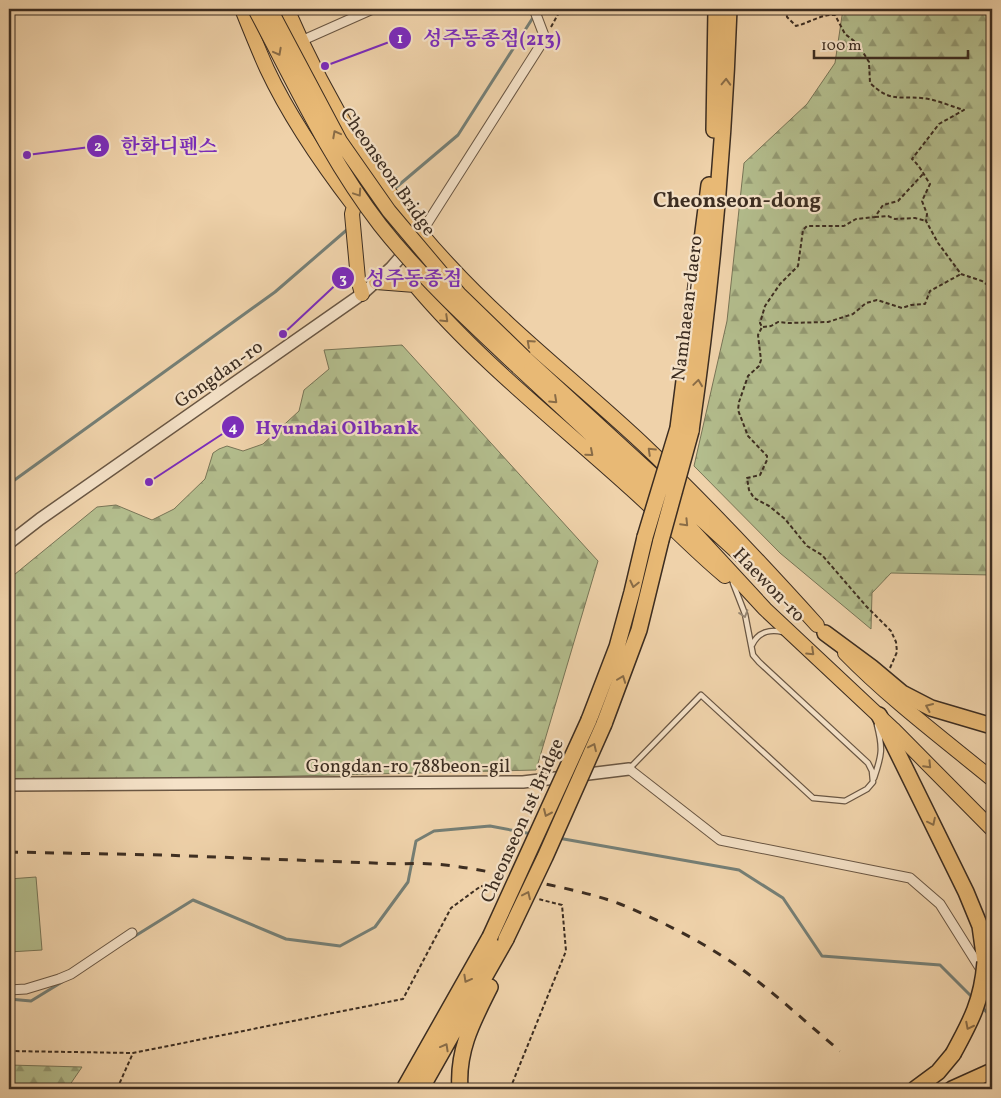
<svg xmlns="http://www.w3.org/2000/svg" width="1001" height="1098" font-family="Vollkorn,'Noto Serif KR',serif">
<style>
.grass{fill:#b3bd8d;stroke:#787557}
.forest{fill:url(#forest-firs);stroke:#787557}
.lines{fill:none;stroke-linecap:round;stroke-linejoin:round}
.stream{stroke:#757f76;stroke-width:3}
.service-casing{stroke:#695643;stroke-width:7}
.minor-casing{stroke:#695643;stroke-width:11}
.tertiary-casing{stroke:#695643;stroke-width:14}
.primary-casing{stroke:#3c2d21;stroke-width:16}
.trunk-casing{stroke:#3c2d21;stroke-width:18}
.path{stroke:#3c2d21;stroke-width:2;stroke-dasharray:4 2.5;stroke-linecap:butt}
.service{stroke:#f5e2c8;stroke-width:4.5}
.minor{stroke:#f5e2c8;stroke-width:9}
.tertiary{stroke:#f5e2c8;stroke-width:11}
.primary{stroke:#e8b975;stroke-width:14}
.trunk{stroke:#e8b975;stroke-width:15}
.rail{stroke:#3c2d21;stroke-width:3;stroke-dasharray:9 9;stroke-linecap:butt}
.primary-bridge-casing{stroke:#3c2d21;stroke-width:16;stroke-linecap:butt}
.trunk-bridge-casing{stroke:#3c2d21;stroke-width:18;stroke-linecap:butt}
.primary-bridge{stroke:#e8b975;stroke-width:14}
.trunk-bridge{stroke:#e8b975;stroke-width:15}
.oneway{stroke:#896c47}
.oneway2{stroke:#988874}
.labels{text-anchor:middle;stroke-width:4.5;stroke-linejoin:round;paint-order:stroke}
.street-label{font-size:19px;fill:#3c2d21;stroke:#f5e2c8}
.quarter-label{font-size:21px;font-weight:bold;fill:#3c2d21;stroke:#f5e2c8}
.leader{fill:none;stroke:#7b2cbf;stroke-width:2}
.callout-dot{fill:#7b2cbf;stroke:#f5e2c8;stroke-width:2}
.mark-label{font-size:15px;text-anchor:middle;font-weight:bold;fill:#fff}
.callout-label{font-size:20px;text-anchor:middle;font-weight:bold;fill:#7b2cbf;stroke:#f5e2c8;stroke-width:4.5;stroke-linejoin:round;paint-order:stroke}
</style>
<defs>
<pattern id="forest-firs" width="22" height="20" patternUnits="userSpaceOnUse" patternTransform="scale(1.25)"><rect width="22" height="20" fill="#b3bd8d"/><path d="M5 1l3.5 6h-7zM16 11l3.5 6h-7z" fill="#939a73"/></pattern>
</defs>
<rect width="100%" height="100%" fill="#efd2aa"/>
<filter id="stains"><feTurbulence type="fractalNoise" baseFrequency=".004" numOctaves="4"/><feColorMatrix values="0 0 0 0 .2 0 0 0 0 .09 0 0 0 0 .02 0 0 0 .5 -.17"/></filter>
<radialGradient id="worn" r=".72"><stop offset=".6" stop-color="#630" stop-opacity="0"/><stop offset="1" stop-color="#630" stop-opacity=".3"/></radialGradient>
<path class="grass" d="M36,877L42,950L9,952V879Z"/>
<path class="forest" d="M843,9H992V575L891,573L872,593L871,629L780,553L694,466L727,321L744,163L807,104L835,63Z
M402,345L598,561L536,770L14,783L9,781V579L97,507L116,505L152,520L174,509L205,479L213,453L219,449L227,446L243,451L263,444L299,411L304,390L329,369L324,350Z
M9,1065L82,1067L67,1089H9Z"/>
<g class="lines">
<path class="stream" d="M393,190L458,135L534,16
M9,484L275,292L349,228
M558,838L739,870L783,898L822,956L940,965L973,998
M127,941L193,900L286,939L340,946L375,927L408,882L416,841L434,831L490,826L532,834
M9,999L31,1001L62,982
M981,1006L992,1018"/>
<defs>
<path id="service" d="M752,645C758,632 770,629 783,632
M630,768L701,695L813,798L845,801L867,789L873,782L872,771L868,763L759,662L753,655L745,614L733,583
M874,778C882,755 883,748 877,725"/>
<path id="minor" d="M301,41L373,9
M421,233L545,38L534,9
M629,769L720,840L910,878L940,904L992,987
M9,990L26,989L59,979L71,974L132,933"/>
<path id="tertiary" d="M9,543L40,519L362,294L391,268L419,236
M9,785L523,782L629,769"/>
<path id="primary" d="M242,9C250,29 258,49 267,69C290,118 321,163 354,206L352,214L358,279L362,294
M287,9C326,100 381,193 449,265C509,330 579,384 643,444C704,502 761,563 817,625
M376,282L415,285C477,359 556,421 628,486C661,515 691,548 725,576
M525,358L760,573
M518,367L681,518L765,609L893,729L992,829
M845,653C890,699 942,738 992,779"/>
<path id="trunk" d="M714,130L716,9
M678,428L709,185
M691,431C711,291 724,150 729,9
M825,633L871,667L902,693L931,708L992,726
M879,715L966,892L980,926L985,962
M589,720L617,647L632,592L645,537
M604,724L639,630L661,540
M404,1089L490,937
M421,1089L506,939
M460,1089C457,1050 473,1021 490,987
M915,1089L938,1072L953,1054
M952,1089L992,1071"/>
</defs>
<use href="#service" class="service-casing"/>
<use href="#minor" class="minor-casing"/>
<use href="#tertiary" class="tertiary-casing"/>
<use href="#primary" class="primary-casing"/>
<use href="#trunk" class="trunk-casing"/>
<path class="path" d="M786,9L787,17L796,26C809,23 821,14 835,15L845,34L858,44L869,62L870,83C890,102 897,96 921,98C935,99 950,106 964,110L939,124L912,159C920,166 924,175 930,184L922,201L927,214L926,221L938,243L961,274L982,281L992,288
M551,27L561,9
M875,217L888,216L895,219L915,218L926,221
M763,327L771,326L778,322L788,323L828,322L853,314L866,303L877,300L902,308L911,305L925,304L930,291L961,274
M890,668L897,652L896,642L891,631L866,606L822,555L807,546L785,519L769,506L754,498L749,490L747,478L760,475L767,460V456L748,436L738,410L739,402L748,376L759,366L761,360L758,335L762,327L760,323L765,306L780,284L798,266L803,230L807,226H844L856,219L875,217L883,205L898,201L923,174
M9,1051L133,1053L403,999L451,908L481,886L499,890
M117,1089L133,1053
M510,1089L566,951L562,905L538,899"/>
<use href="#service" class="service"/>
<use href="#minor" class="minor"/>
<use href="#tertiary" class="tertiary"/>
<use href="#primary" class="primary"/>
<use href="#trunk" class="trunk"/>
<path class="rail" d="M9,852L163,855L400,864C443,861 486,871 528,880C558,887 591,893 620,904C664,922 709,945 747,973C779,997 809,1025 840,1051"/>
<defs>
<path id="primary-bridge" d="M255,9C294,82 329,159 380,225C421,277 470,322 518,367
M270,9L340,141L389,211L459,294L525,358"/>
<path id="trunk-bridge" d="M645,537L678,428
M661,540L691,431
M490,937L589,720
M506,939L545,857L604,724
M953,1054C971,1021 982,1001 985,962"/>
</defs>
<use href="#primary-bridge" class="primary-bridge-casing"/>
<use href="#trunk-bridge" class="trunk-bridge-casing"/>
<use href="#primary-bridge" class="primary-bridge"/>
<use href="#trunk-bridge" class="trunk-bridge"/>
</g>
<defs><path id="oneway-chevron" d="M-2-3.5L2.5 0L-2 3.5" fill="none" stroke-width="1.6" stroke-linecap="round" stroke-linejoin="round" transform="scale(1.25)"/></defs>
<g class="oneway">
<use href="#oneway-chevron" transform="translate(278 52) rotate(62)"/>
<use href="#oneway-chevron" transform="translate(726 82) rotate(-88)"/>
<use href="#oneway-chevron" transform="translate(336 134) rotate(-118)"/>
<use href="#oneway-chevron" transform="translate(358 193) rotate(56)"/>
<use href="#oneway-chevron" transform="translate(445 319) rotate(44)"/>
<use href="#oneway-chevron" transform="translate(530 343) rotate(-138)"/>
<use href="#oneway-chevron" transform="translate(698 383) rotate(-82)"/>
<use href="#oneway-chevron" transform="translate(554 400) rotate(43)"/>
<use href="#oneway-chevron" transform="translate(651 451) rotate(-136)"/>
<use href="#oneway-chevron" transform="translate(590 453) rotate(41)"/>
<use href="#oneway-chevron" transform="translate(685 523) rotate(46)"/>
<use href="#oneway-chevron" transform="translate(634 584) rotate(103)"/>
<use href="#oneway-chevron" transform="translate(811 652) rotate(43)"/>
<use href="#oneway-chevron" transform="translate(622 679) rotate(-69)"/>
<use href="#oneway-chevron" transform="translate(929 707) rotate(-156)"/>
<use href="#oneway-chevron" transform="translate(593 747) rotate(-65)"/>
<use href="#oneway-chevron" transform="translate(928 765) rotate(46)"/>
<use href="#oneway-chevron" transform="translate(547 813) rotate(114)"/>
<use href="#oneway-chevron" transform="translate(932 822) rotate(64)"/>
<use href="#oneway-chevron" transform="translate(527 895) rotate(-65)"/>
<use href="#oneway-chevron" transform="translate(467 979) rotate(119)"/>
<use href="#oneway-chevron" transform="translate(969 1026) rotate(117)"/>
<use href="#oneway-chevron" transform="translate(445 1047) rotate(-61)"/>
</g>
<use class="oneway2" href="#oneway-chevron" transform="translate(744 614) rotate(72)"/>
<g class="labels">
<g class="street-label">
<text transform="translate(389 171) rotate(55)" y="7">Cheonseon Bridge</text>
<text transform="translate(686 308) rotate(-83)" y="7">Namhaean-daero</text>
<text transform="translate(218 373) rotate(-35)" y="7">Gongdan-ro</text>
<text transform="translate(770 584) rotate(46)" y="7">Haewon-ro</text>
<text x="408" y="772">Gongdan-ro 788beon-gil</text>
<text transform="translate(521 820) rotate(-66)" y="7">Cheonseon 1st Bridge</text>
</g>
<g class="quarter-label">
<text x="737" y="207">Cheonseon-dong</text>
</g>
</g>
<path class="leader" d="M325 66L400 38M27 155L98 146M283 334L343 278M149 482L233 427"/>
<g class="callout-dot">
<circle cx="325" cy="66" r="5"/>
<circle cx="27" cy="155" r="5"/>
<circle cx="283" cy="334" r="5"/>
<circle cx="149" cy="482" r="5"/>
<circle cx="400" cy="38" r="12"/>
<circle cx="98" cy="146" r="12"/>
<circle cx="343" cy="278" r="12"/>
<circle cx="233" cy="427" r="12"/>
</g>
<g class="mark-label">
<text x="400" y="43">1</text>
<text x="98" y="151">2</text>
<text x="343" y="283">3</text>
<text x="233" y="432">4</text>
</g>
<g class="callout-label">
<text x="492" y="45">성주동종점(213)</text>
<text x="169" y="153">한화디펜스</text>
<text x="414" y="285">성주동종점</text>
<text x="337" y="434">Hyundai Oilbank</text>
</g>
<rect width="1001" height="1098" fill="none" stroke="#efd2aa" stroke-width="30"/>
<rect x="10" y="10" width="981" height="1078" fill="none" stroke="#3c2d21" stroke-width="2.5"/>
<rect x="15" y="15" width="971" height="1068" fill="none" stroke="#3c2d21"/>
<path d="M814 50v8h154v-8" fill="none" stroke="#3c2d21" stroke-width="2.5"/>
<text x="821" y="50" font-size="15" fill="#3c2d21" stroke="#f5e2c8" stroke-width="4" paint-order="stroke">100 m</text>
<rect width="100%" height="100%" filter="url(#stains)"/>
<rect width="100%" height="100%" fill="url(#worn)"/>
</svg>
